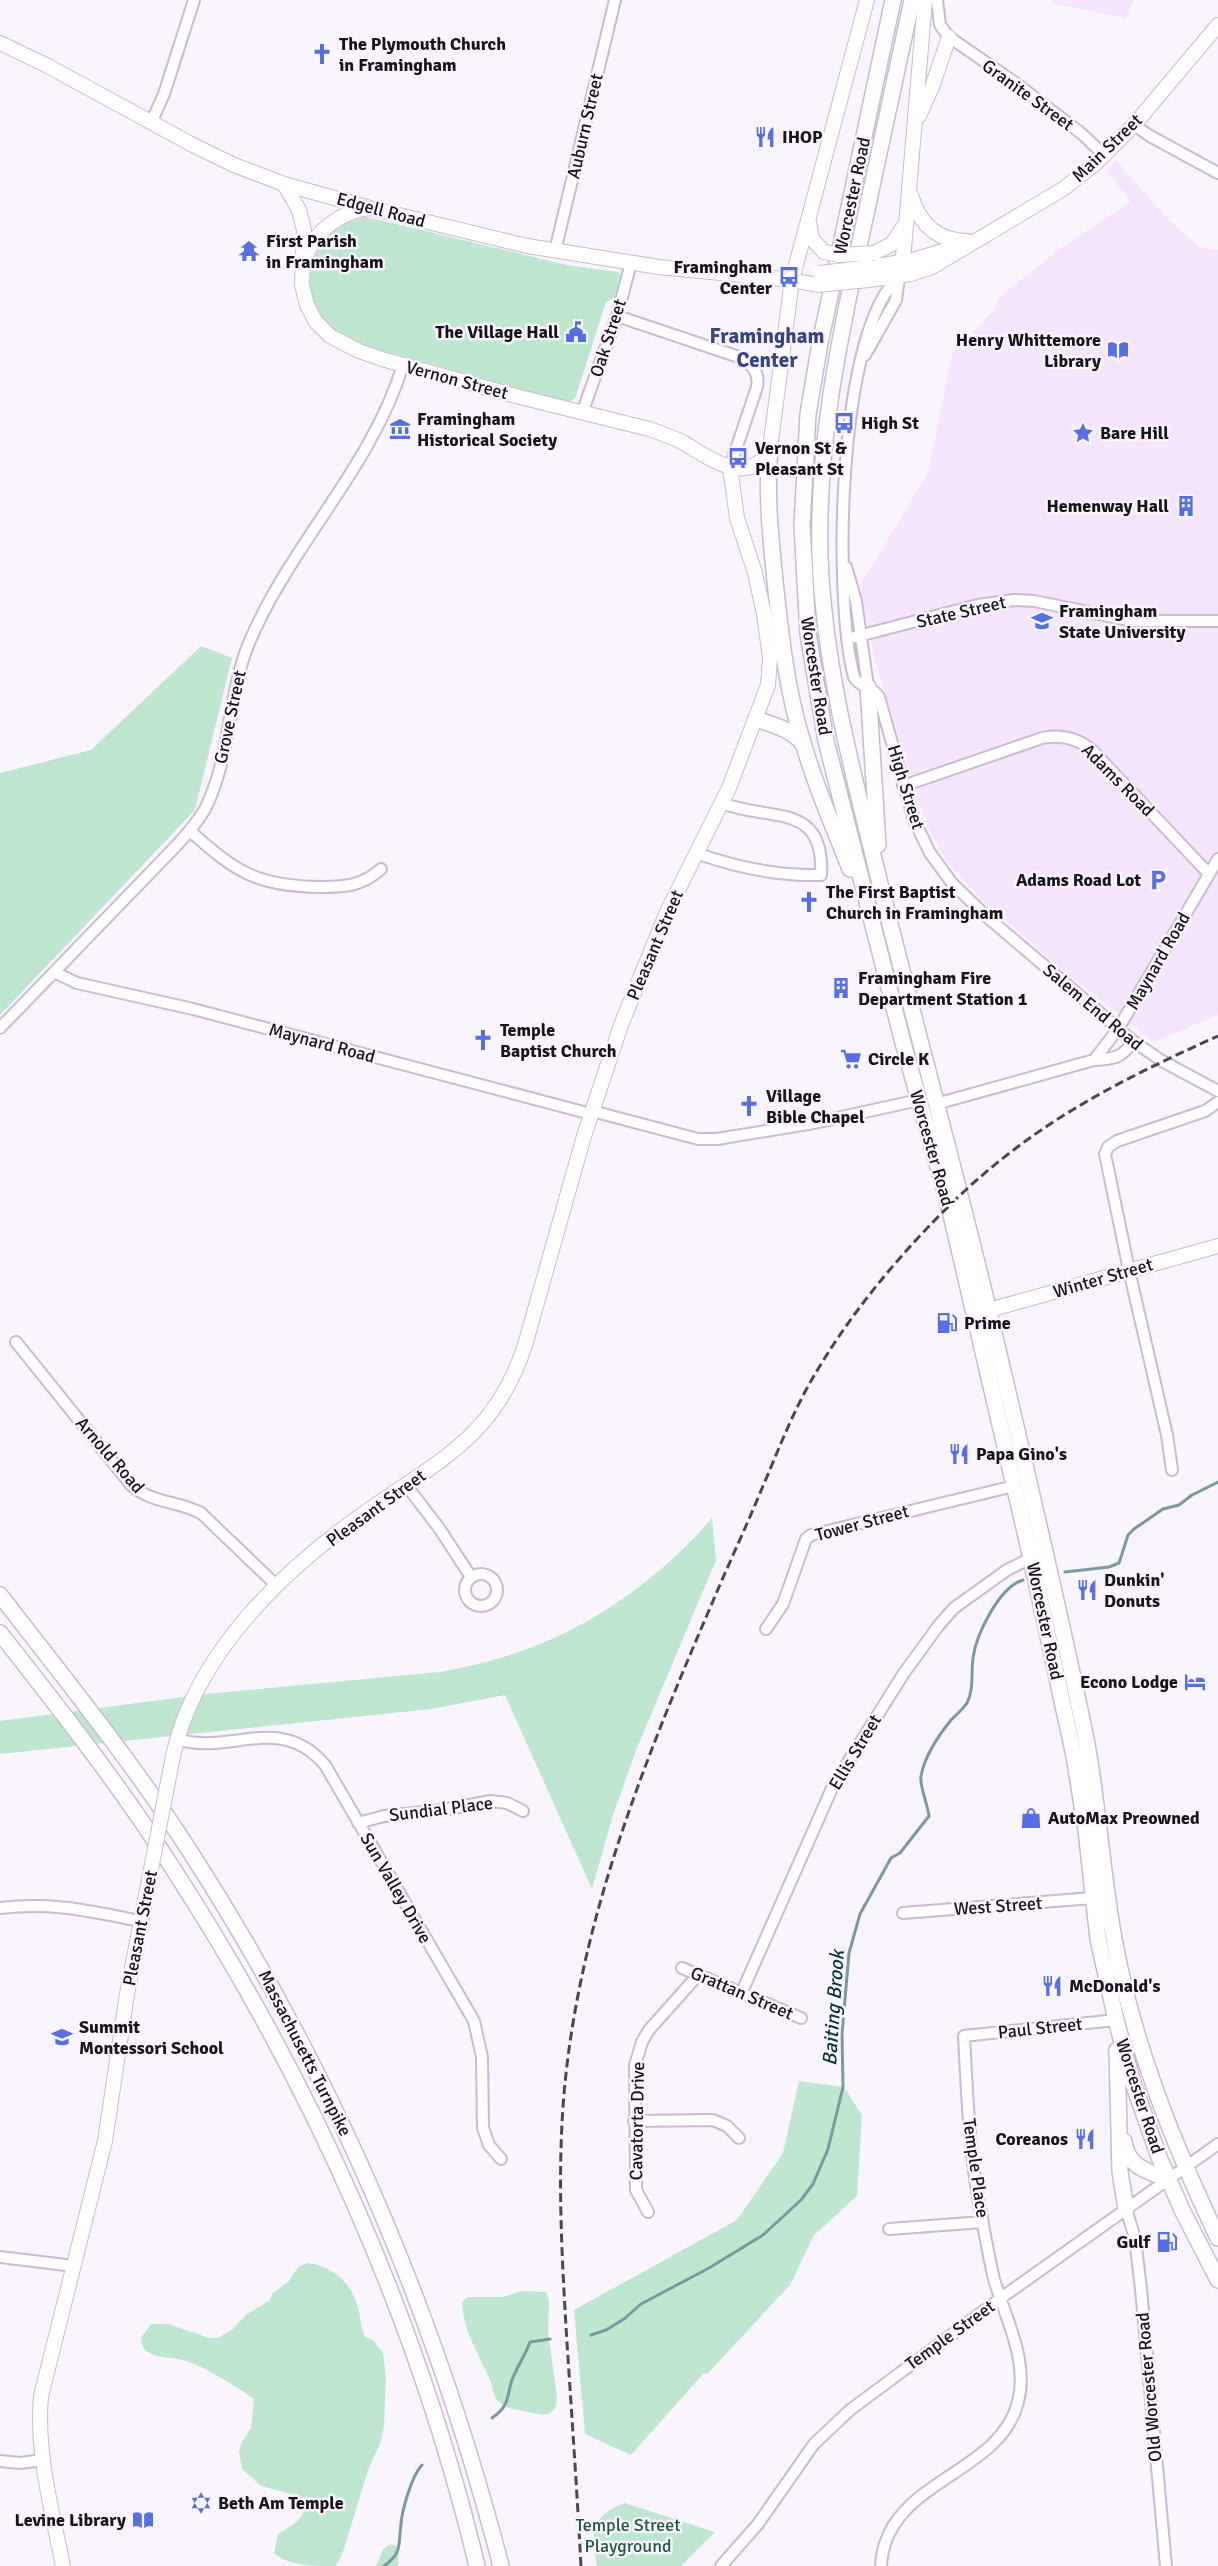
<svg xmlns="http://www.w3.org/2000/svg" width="1218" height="2566" font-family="Signika,sans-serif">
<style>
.built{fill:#f6e5fe}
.green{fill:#bfe6ce}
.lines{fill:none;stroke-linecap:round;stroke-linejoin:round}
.stream{stroke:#789b9e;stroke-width:3}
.minor-casing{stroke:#cabad2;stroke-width:14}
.major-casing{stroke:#cabad2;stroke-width:16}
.highway-casing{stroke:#cabad2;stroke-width:18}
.minor{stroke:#fff;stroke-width:10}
.major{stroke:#fff;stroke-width:14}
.highway{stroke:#fff;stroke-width:15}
.rail{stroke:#4c474f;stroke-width:3;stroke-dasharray:9 4.5;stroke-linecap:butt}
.major-bridge-casing{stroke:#cabad2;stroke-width:16;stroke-linecap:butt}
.major-bridge{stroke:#fff;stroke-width:14}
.labels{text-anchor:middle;stroke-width:5;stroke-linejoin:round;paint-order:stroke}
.poi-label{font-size:18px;font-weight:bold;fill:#19141c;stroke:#faf4fe;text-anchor:start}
.street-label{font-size:18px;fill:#19141c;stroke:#faf4fe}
.park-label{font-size:18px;fill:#1a5c3d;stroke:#faf4fe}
.water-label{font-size:20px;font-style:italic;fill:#04383a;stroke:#faf4fe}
.quarter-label{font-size:21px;font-weight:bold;fill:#374680;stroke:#faf4fe}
</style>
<rect width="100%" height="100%" fill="#faf4fe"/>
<path class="built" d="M1052,0H1133L1126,18L1051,3Z
M1116,160L1164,215L1199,247L1218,250V1015L1154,1042L1064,971L981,899L948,863L931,833L918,800L874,657L860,586L928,473L952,355L995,309L997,299L1062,247L1131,201L1106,171Z"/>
<path class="green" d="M367,217L567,265L618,272L624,278L620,296L606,302L575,399L567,402L362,345C348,338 334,332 324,319C292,280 319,223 367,217Z
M201,646L232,658L195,810L0,1015V773L91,750Z
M712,1518L716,1560L637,1748L613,1815L592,1889L505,1695L431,1709L0,1754V1721L206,1694L439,1672C549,1655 640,1601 712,1518Z
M799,2081L844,2087L862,2115L857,2196L814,2235L790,2285L707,2374L704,2373L631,2455L585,2434L574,2310L737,2220L783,2153Z
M308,2263C332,2266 349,2281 357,2304C361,2315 360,2326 365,2337L373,2340L383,2353L386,2378L384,2425L381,2441L368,2470L343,2552L336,2566C314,2566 288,2566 274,2553L278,2534C293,2524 313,2516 299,2496L261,2486L242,2469L239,2452L241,2444L251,2428L254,2399C232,2384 208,2368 183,2360C172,2357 161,2359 150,2353C143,2350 142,2345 141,2338L151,2324H168L209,2338H218L233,2329L247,2314L269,2301L273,2293L289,2281L299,2266Z
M522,2291L546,2292L549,2300L548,2332L557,2397C556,2422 539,2414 523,2411C514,2409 506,2409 498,2401C493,2395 493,2387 490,2380C479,2355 463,2330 462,2302L467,2297H503Z
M625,2503L715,2532L681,2566H597C591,2534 591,2515 625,2503Z
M391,2544L399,2548L398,2566H376L384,2548Z"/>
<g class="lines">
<path class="stream" d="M1065,1572L1109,1567L1119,1563L1128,1535L1134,1529L1163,1509L1179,1505L1192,1495L1218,1482
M591,2335L606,2330L624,2319L641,2304L709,2268L763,2235L801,2200L813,2184L828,2149L843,2087L842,2033L849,1953L860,1914L891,1858L900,1853L929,1816C928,1805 919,1785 921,1776C925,1755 938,1736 951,1720C956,1715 963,1709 967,1703C974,1689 971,1674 973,1658C976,1635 999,1587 1023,1580
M492,2418C513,2404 505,2392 515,2373C520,2362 526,2353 530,2342L550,2339
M384,2566C403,2552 398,2545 401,2524C402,2510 412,2475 422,2465"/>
<defs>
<path id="minor" d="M937,0L940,25L949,37L1017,84L1082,134L1104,155
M151,123L164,94L194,0
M1134,125L1150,136L1218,173
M555,251L615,0
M899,277C837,330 833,599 854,677C860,688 872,686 879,697L914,820L930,853L952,883L987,917L1133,1041L1162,1061L1218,1091
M617,316L739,357C751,363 760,372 757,387L730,467
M865,355L896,300L899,277
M582,413L617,316L631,263
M846,567L856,601L868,687
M847,639L978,605L1014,600L1034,601L1133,621H1218
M903,786L1042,738C1062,734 1078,738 1093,751L1209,874
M190,831C237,873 257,886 321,887C345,887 362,886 381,869
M696,853C735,867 779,876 821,875C825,801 769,822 722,803
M54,972L77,983L193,1009L591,1114
M0,1028L177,845C187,834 197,823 205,809C231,758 227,696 249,643C290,545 372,467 403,365
M1094,1060L1118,1029L1218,859
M936,1104L1094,1060C1113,1059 1123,1058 1133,1041
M592,1111L698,1139H717L814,1123L919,1100
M16,1342L132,1486C152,1503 178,1501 201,1513L277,1586
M1172,1470L1167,1435L1129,1270L1105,1154L1108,1147L1117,1141L1205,1111L1218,1102
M406,1485L439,1528L471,1577
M465 1590a16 16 0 1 1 32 0a16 16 0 1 1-32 0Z
M766,1629L783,1604L806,1539L811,1535L1014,1486
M177,1739C230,1756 280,1712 325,1765L474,2021L482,2057L483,2128L489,2145L501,2159
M358,1823L384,1816L443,1810L491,1801L507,1803L523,1811
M0,1908C54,1902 88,1911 141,1921
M903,1913L1093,1898
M682,1968L801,2018
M741,1994L833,1786L904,1673L939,1625L954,1608L1007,1570L1031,1558
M634,2121L713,2120L727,2126L739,2138
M1126,2209L1135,2238L1141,2289L1166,2566
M648,2212L636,2190L635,2065L642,2042L649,2030L698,1975
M889,2229L983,2222
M0,2257L74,2266
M0,2461L20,2463L43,2460
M721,2566L758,2524L814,2444L850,2410L1001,2298L1218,2144
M881,2566C885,2480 1000,2476 1018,2402C1029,2361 1005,2317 994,2279C988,2254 984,2228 979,2203C969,2148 967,2092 964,2036L1116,2020"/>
<path id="major" d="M0,43L46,65L191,144L234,165L284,184L370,208L527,246L659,267L792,280L818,285
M919,116L932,87L949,37
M284,184L299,210L304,230L302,285L307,305L316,322L330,336L359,351L382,359L516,396L649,429C661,433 673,437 684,443C711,459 748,488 770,449L792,280L867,0
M911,195C919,223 936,241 967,241
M809,222L812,239L824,252
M874,253L892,244L904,226
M306,257C314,231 341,212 368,208
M870,267L913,260L956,247
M899,277L904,249L925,0
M869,280L911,274L932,267L1063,189L1095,164L1134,125L1218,25
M989,1310L1218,1246
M173,1756C195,1653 286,1567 370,1509C442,1459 496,1435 525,1345L584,1136L621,1025L667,912L729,788L768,685L770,658L764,614L755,573L737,518L730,467
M63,2566C52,2510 36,2453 41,2396L105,2141L127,1994L146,1895"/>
<path id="highway" d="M893,0L820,343L808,414L802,525L808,634L826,741L903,1043L949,1206L1031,1558L1074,1756L1086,1830L1098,1939L1116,2020L1133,2083L1159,2157L1182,2210L1218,2280
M912,0C895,79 878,158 861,237C838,346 817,445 820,557C824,662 850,762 875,863C913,1020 957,1175 994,1333C1026,1468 1058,1603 1086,1739C1099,1807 1102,1876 1115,1944C1134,2046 1174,2145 1218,2238
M770,449C766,490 770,530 774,571C780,629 786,690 804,746C816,788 834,828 850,869
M868,687L878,845
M756,719C773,725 792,729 803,744
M0,1595C66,1680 133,1763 191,1853C334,2075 435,2311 501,2566
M0,1633C59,1708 118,1783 170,1864C310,2079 417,2316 477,2566
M1117,2050L1120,2172L1126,2209
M1124,2141C1127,2167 1147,2171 1168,2179"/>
</defs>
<use href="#minor" class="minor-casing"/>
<use href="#major" class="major-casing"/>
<use href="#highway" class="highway-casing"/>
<use href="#minor" class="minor"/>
<use href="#major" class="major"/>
<use href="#highway" class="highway"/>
<path class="rail" d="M581,2566C577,2492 572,2418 567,2343C562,2260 557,2177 564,2094C579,1921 645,1759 713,1601C729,1563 747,1525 763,1486C778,1451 792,1414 811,1381C844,1323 889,1267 936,1219C1022,1130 1107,1086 1218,1036"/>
<defs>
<path id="major-bridge" d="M824,252L840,255L874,253
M820,273L870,267
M818,285L869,280
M146,1895L173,1756"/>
</defs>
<use href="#major-bridge" class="major-bridge-casing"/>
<use href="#major-bridge" class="major-bridge"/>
</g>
<defs>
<symbol id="church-bare" viewBox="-9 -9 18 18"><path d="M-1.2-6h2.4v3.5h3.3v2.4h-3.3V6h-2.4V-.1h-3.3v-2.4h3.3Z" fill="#556fe5" stroke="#faf4fe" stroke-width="2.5" paint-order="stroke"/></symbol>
<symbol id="restaurant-bare" viewBox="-9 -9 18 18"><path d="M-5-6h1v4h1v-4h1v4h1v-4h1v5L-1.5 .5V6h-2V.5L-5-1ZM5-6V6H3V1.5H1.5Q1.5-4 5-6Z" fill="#556fe5" stroke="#faf4fe" stroke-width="2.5" paint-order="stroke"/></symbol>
<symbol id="temple-bare" viewBox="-9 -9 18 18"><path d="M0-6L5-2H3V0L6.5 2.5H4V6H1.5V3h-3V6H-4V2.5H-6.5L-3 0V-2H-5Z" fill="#556fe5" stroke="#faf4fe" stroke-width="2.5" paint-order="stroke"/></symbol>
<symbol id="bus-bare" viewBox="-9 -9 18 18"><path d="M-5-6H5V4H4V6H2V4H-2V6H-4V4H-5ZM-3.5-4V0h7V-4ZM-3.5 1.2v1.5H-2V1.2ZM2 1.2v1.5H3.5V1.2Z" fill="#556fe5" stroke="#faf4fe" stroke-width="2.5" paint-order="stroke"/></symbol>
<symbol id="civic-bare" viewBox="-9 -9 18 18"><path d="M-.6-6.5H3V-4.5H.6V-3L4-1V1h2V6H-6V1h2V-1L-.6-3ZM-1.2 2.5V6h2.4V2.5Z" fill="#556fe5" stroke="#faf4fe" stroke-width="2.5" paint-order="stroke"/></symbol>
<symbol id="library-bare" viewBox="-9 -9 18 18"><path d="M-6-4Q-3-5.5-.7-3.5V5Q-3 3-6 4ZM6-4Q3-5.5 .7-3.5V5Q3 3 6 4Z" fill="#556fe5" stroke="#faf4fe" stroke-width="2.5" paint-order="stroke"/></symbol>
<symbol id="museum-bare" viewBox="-9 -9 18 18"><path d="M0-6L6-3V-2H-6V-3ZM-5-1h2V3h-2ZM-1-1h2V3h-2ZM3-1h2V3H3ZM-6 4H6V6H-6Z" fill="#556fe5" stroke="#faf4fe" stroke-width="2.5" paint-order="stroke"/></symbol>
<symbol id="sight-bare" viewBox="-9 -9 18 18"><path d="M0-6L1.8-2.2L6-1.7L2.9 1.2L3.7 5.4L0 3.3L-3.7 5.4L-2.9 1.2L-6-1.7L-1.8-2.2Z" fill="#556fe5" stroke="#faf4fe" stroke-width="2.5" paint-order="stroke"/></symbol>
<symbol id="building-bare" viewBox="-9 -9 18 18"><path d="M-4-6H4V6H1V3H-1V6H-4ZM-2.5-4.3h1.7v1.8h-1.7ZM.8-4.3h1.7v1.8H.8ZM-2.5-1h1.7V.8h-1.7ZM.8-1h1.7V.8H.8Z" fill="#556fe5" stroke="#faf4fe" stroke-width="2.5" paint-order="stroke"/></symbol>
<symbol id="university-bare" viewBox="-9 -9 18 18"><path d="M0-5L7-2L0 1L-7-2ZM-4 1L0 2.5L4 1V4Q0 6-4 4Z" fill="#556fe5" stroke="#faf4fe" stroke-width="2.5" paint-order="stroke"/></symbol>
<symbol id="parking-bare" viewBox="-9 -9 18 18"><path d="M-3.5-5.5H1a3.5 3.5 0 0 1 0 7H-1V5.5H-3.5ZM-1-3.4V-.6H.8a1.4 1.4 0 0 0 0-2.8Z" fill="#556fe5" stroke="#faf4fe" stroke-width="2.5" paint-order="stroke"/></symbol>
<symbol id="supermarket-bare" viewBox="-9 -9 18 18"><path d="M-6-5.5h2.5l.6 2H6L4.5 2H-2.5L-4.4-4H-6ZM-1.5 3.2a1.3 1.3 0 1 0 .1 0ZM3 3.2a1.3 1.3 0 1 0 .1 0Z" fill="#556fe5" stroke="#faf4fe" stroke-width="2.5" paint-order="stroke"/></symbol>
<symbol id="fuel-bare" viewBox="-9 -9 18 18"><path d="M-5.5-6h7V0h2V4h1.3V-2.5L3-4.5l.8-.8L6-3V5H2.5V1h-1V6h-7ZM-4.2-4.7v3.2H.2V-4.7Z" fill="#556fe5" stroke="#faf4fe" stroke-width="2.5" paint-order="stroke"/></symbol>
<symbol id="hotel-bare" viewBox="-9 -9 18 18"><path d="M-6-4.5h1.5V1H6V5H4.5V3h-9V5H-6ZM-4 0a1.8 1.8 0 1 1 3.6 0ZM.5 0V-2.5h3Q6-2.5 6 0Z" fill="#556fe5" stroke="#faf4fe" stroke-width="2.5" paint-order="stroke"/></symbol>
<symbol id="shop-bare" viewBox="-9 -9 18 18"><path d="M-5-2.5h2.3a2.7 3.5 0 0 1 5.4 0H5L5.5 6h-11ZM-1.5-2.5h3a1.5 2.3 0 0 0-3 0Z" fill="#556fe5" stroke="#faf4fe" stroke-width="2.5" paint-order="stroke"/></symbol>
<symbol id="school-bare" viewBox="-9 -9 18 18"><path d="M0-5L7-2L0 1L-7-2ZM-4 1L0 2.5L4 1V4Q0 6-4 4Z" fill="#556fe5" stroke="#faf4fe" stroke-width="2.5" paint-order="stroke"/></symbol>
<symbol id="synagogue-bare" viewBox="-9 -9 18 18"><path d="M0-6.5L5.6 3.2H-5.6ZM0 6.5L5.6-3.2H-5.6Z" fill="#556fe5" stroke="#faf4fe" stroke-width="2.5" paint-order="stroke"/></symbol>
</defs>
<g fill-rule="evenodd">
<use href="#church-bare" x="307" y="39" width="30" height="30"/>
<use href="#restaurant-bare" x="750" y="122" width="30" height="30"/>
<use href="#temple-bare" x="234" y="236" width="30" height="30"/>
<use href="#bus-bare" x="774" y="262" width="30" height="30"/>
<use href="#civic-bare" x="561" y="317" width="30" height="30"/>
<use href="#library-bare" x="1103" y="335" width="30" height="30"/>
<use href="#bus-bare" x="829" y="408" width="30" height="30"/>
<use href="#museum-bare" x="385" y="414" width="30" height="30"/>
<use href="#sight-bare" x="1068" y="418" width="30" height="30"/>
<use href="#bus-bare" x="723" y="443" width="30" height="30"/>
<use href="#building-bare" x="1171" y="491" width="30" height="30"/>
<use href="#university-bare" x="1027" y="606" width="30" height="30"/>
<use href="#parking-bare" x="1143" y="865" width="30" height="30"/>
<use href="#church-bare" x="794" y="887" width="30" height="30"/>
<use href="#building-bare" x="826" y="973" width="30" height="30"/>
<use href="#church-bare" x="468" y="1025" width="30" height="30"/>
<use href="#supermarket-bare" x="836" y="1044" width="30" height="30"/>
<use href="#church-bare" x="734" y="1091" width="30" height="30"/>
<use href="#fuel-bare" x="932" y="1308" width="30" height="30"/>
<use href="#restaurant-bare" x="944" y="1439" width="30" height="30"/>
<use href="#restaurant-bare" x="1072" y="1575" width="30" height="30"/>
<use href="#hotel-bare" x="1180" y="1667" width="30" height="30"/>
<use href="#shop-bare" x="1016" y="1803" width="30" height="30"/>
<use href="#restaurant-bare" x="1037" y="1971" width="30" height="30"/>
<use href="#school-bare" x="47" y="2022" width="30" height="30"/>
<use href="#restaurant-bare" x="1070" y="2124" width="30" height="30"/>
<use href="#fuel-bare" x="1152" y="2227" width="30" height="30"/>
<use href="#synagogue-bare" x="186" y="2488" width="30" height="30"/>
<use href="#library-bare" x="128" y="2505" width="30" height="30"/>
</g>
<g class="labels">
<g class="poi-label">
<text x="339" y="50">The Plymouth Church<tspan x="339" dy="21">in Framingham</tspan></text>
<text x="782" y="143">IHOP</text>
<text x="266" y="247">First Parish<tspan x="266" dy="21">in Framingham</tspan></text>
<text x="772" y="273" text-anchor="end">Framingham<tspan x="772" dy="21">Center</tspan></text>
<text x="559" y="338" text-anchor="end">The Village Hall</text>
<text x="1101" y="346" text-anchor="end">Henry Whittemore<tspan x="1101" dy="21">Library</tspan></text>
<text x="417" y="425">Framingham<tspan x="417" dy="21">Historical Society</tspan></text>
<text x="861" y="429">High St</text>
<text x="1100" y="439">Bare Hill</text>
<text x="755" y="454">Vernon St &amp;<tspan x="755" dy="21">Pleasant St</tspan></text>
<text x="1169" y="512" text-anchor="end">Hemenway Hall</text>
<text x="1059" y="617">Framingham<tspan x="1059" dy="21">State University</tspan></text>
<text x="1141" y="886" text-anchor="end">Adams Road Lot</text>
<text x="826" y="898">The First Baptist<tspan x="826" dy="21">Church in Framingham</tspan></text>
<text x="858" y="984">Framingham Fire<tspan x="858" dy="21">Department Station 1</tspan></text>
<text x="500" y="1036">Temple<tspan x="500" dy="21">Baptist Church</tspan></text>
<text x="868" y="1065">Circle K</text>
<text x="766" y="1102">Village<tspan x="766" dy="21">Bible Chapel</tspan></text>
<text x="964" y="1329">Prime</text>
<text x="976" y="1460">Papa Gino's</text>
<text x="1104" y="1586">Dunkin'<tspan x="1104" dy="21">Donuts</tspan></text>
<text x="1178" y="1688" text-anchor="end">Econo Lodge</text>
<text x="1048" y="1824">AutoMax Preowned</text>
<text x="1069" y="1992">McDonald's</text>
<text x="79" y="2033">Summit<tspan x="79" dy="21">Montessori School</tspan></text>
<text x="1068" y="2145" text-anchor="end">Coreanos</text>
<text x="1150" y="2248" text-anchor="end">Gulf</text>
<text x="218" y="2509">Beth Am Temple</text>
<text x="126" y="2526" text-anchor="end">Levine Library</text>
</g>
<g class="street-label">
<text transform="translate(1028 95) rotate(36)" y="6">Granite Street</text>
<text transform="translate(585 126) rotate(-77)" y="6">Auburn Street</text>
<text transform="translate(1107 148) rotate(-44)" y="6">Main Street</text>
<text transform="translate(852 196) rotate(-78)" y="6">Worcester Road</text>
<text transform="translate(381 210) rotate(15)" y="6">Edgell Road</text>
<text transform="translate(608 338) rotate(-72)" y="6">Oak Street</text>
<text transform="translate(457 380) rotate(15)" y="6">Vernon Street</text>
<text transform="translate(961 612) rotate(-13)" y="6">State Street</text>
<text transform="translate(816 676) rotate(81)" y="6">Worcester Road</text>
<text transform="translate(230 717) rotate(-78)" y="6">Grove Street</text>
<text transform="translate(1118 780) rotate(45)" y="6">Adams Road</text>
<text transform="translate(906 787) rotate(73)" y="6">High Street</text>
<text transform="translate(655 945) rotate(-67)" y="6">Pleasant Street</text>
<text transform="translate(1158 961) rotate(-60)" y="6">Maynard Road</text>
<text transform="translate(1093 1007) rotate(40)" y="6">Salem End Road</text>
<text transform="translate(322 1043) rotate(15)" y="6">Maynard Road</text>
<text transform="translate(932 1148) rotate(74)" y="6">Worcester Road</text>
<text transform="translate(1103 1278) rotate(-16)" y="6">Winter Street</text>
<text transform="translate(110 1455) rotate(49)" y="6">Arnold Road</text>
<text transform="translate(376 1508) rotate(-36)" y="6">Pleasant Street</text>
<text transform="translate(862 1523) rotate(-15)" y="6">Tower Street</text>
<text transform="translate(1045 1621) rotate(78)" y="6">Worcester Road</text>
<text transform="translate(855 1752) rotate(-59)" y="6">Ellis Street</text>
<text transform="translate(441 1809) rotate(-7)" y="6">Sundial Place</text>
<text transform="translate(396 1888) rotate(60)" y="6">Sun Valley Drive</text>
<text transform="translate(998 1906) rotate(-4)" y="6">West Street</text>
<text transform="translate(140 1928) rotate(-79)" y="6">Pleasant Street</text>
<text transform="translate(742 1993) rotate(23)" y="6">Grattan Street</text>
<text transform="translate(1040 2028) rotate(-6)" y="6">Paul Street</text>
<text transform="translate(305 2053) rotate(63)" y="6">Massachusetts Turnpike</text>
<text transform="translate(1140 2096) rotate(72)" y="6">Worcester Road</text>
<text transform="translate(637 2121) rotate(-89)" y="6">Cavatorta Drive</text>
<text transform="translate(976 2168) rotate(82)" y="6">Temple Place</text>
<text transform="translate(950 2335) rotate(-36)" y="6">Temple Street</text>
<text transform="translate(1149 2387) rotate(-95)" y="6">Old Worcester Road</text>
</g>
<g class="park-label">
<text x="628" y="2531">Temple Street<tspan x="628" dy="21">Playground</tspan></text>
</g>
<g class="water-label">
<text transform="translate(833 2008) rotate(-86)" y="7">Baiting Brook</text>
</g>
<g class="quarter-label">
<text x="767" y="343">Framingham<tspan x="767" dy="24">Center</tspan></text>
</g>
</g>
</svg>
